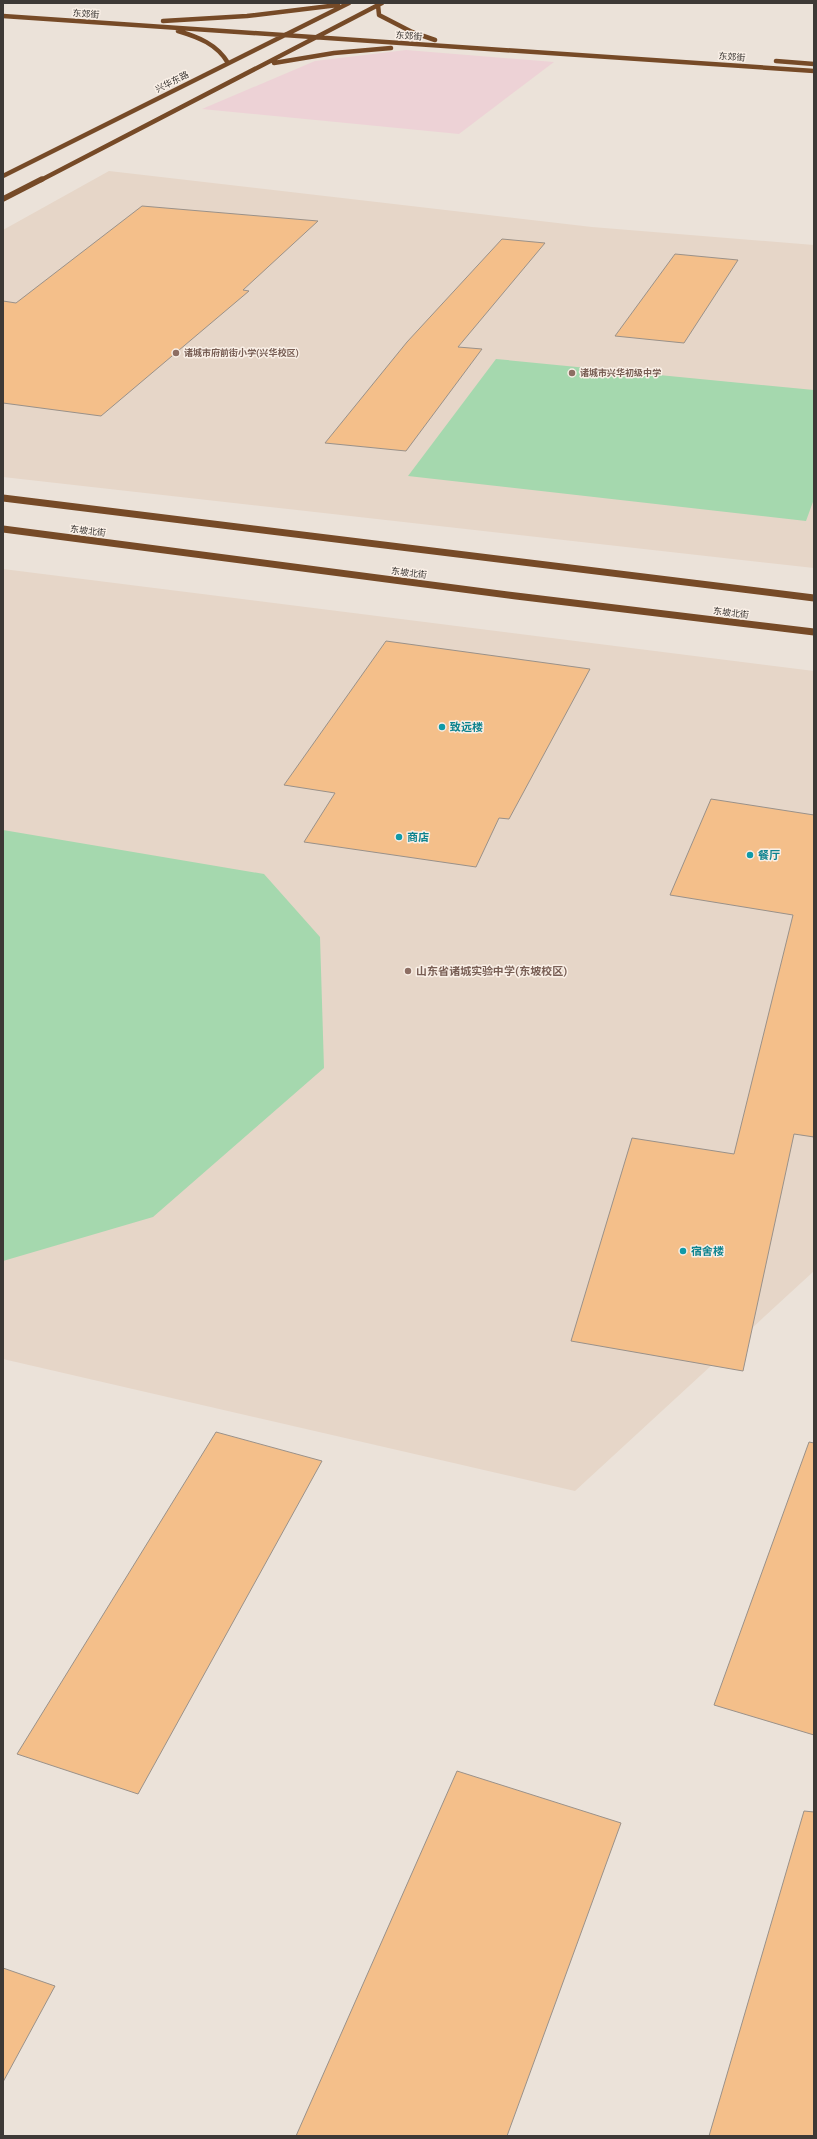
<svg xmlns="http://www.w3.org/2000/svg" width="817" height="2139" font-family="'Source Serif 4','Noto Sans SC',serif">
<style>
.commercial{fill:#edd2d6}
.built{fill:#e6d6c8}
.green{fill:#a5d8ae}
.building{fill:#f4bf8a;stroke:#9a9189}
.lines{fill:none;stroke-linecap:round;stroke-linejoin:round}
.major-far2{stroke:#764a27;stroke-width:4.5}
.major-far1{stroke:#764a27;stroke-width:5.5}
.major{stroke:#764a27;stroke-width:7}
.education-dot{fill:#8d6e63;stroke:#f9efe6;stroke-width:1.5}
.culture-dot{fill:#0f9aa8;stroke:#f9efe6;stroke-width:1.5}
.labels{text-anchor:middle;stroke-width:3;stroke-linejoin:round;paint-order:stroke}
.far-street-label{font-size:9px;fill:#3d3936;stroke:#f9efe6}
.far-education-label{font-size:9px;font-weight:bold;fill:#785e54;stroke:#f9efe6;text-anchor:start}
.culture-label{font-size:11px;font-weight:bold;fill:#0d838f;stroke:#f9efe6;text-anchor:start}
.education-label{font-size:11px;font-weight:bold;fill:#785e54;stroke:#f9efe6;text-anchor:start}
</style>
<rect width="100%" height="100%" fill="#ebe2d9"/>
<path class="commercial" d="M406,50L554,62L459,134L202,109L315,61Z"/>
<path class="built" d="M109,171L592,227L814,245V568L3,477V230Z
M3,569L814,671V1271L575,1491L3,1359Z"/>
<path class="green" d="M496,359L814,390V499L806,521L408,476Z
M3,830L264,874L320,937L324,1068L153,1217L3,1261Z"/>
<path class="building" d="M142,206L318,221L243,290L249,291L101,416L3,403V301L16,303Z
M502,239L545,243L458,347L482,349L406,451L325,443L407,342Z
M675,254L738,260L684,343L615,336Z
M386,641L590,669L509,819L499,818L476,867L304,842L335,793L284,785Z
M711,799L814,815V1137L794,1134L743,1371L571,1341L632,1138L734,1154L793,915L670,895Z
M216,1432L322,1461L138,1794L17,1754Z
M809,1442L814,1443V1735L714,1705Z
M457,1771L621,1823L507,2136H296Z
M804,1811L814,1812V2136H709Z
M3,1968L55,1986L3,2082Z"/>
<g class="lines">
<path class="major-far2" d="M378,5L379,15L412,32L435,40
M3,16L814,71
M163,21L247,16L338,5
M178,31C198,37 217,44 228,63
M776,61L814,64
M274,63L334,53L391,48
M3,176L349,3
M41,180L382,3"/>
<path class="major-far1" d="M3,199L42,179"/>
<path class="major" d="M3,498L814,598
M3,529L516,596L814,632"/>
</g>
<g class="education-dot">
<circle cx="176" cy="353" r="4"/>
<circle cx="572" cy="373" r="4"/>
<circle cx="408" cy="971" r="4"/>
</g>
<g class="culture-dot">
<circle cx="442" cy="727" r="4"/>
<circle cx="399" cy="837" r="4"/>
<circle cx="750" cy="855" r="4"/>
<circle cx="683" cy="1251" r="4"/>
</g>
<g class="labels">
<g class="far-street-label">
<text transform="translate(86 14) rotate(4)" y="3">东郊街</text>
<text transform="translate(409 36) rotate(4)" y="3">东郊街</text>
<text transform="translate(732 57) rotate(4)" y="3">东郊街</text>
<text transform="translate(172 82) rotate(-27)" y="3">兴华东路</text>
<text transform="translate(88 531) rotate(7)" y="3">东坡北街</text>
<text transform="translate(409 573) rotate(7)" y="3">东坡北街</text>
<text transform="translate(731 613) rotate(7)" y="3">东坡北街</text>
</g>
<g class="far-education-label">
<text x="184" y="356">诸城市府前街小学(兴华校区)</text>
<text x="580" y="376">诸城市兴华初级中学</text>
</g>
<g class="culture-label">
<text x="450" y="731">致远楼</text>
<text x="407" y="841">商店</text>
<text x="758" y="859">餐厅</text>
<text x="691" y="1255">宿舍楼</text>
</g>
<g class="education-label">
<text x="416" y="975">山东省诸城实验中学(东坡校区)</text>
</g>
</g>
<rect width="817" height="2139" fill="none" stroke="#3d3936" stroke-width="8"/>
</svg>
